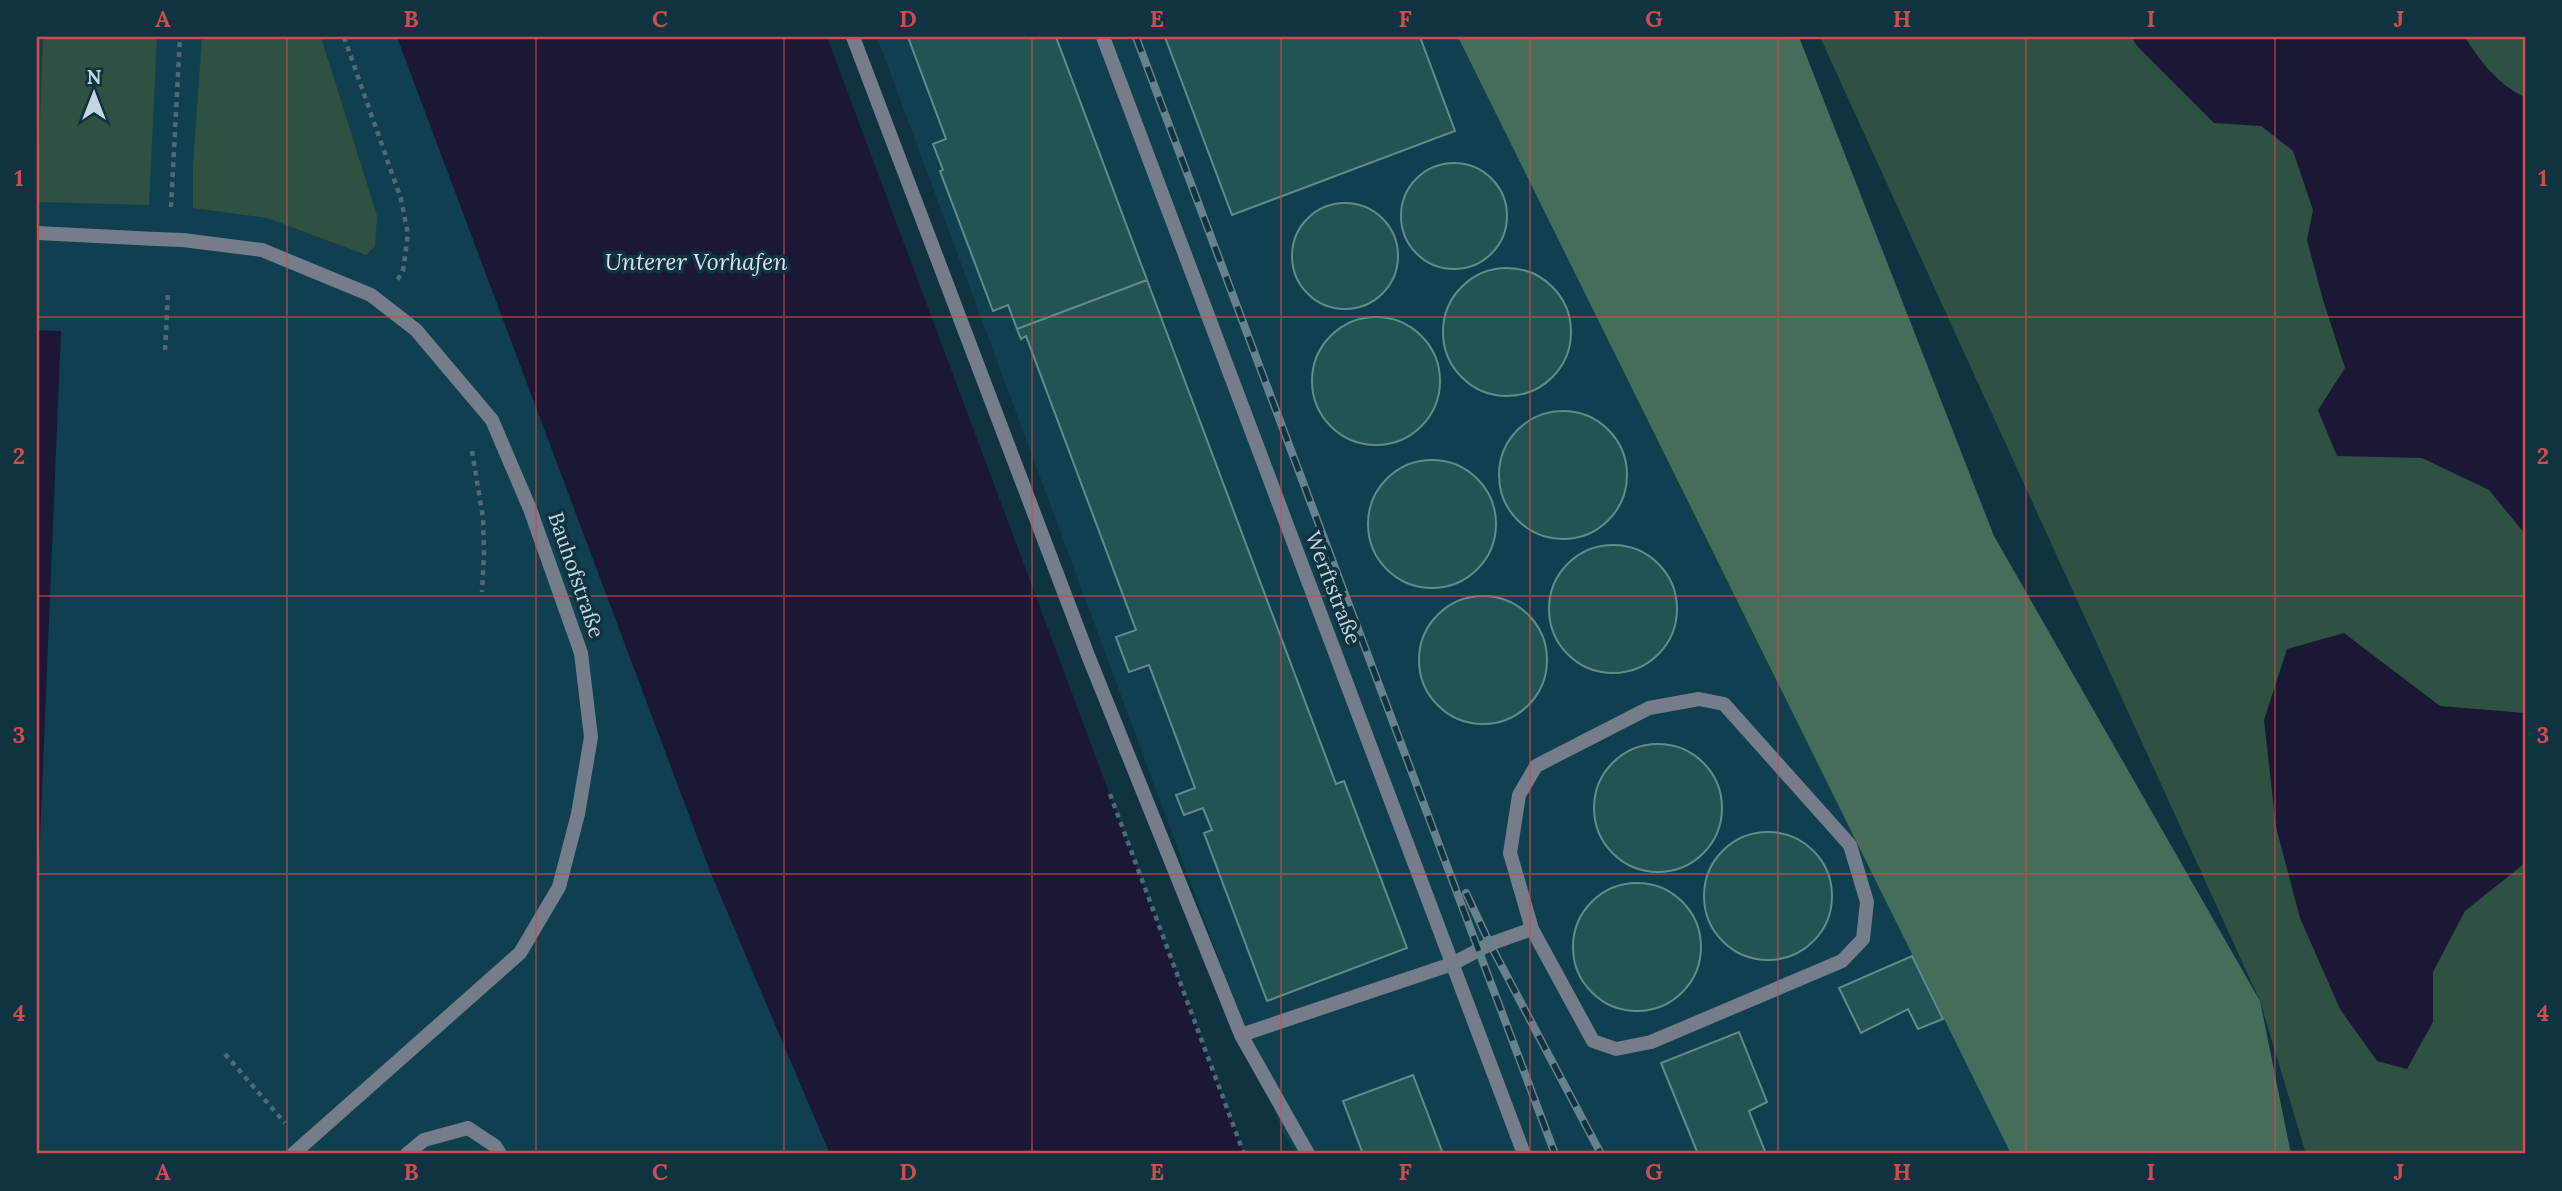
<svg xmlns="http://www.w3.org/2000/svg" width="2562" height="1191" font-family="Lora,serif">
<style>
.built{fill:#10404f}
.green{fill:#2e5141}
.forest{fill:#456d5a}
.water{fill:#1b1835}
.building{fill:#215453;stroke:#618c8b;stroke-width:2}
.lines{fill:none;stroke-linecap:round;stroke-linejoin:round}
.path{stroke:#4c6b76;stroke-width:4.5;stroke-dasharray:5 5;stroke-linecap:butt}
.lane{stroke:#747d89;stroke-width:14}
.street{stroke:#747d89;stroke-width:14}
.rail-casing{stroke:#67828d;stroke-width:8}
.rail{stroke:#0f3340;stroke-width:5;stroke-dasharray:16;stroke-linecap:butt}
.street-bridge{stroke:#747d89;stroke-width:14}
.grid{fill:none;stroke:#d24b4d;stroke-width:2;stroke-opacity:0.55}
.labels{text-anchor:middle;stroke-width:7;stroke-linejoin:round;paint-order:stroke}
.street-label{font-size:21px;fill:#c4d7df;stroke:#0f3340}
.water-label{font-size:23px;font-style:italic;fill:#dedef7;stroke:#0f3340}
.neatline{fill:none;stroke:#d24b4d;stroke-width:2.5}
.grid-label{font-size:23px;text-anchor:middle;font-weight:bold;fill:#d24b4d}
</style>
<rect width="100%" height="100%" fill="#0f3340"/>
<path class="built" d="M37,37H397L710,871L830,1154H37Z
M877,37H1458L2011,1154H1298L1284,1135Z"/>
<path class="green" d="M43,37H157L149,205L37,202Z
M202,37H321L377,216L375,246L366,255L267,218L193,208V166Z
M1820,37H2525V1154H2306L2260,1001Z"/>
<path class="forest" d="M1458,37H1799L1994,536L2260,1001L2291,1154H2011Z"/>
<path class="water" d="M397,37H827L1244,1154H830L710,871Z
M2131,37H2465C2480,61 2498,85 2525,97V534L2489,490L2422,458L2337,456L2318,410L2345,368L2323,300L2307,240L2313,210L2293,151L2261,126L2214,123L2138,47Z
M37,330L61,331L37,912Z
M2344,633L2440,706L2525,713V863L2465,911L2433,972V1022L2407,1069L2377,1061L2340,1009L2300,918L2276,827L2264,720L2287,649Z"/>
<path class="building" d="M908,37H1056L1147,280L1017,329L1008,305L993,311L940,171L943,170L933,144L946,139Z
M1165,37H1420L1455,131L1232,215Z
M1401 216a53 53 0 1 1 106 0a53 53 0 1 1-106 0Z
M1292 256a53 53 0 1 1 106 0a53 53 0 1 1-106 0Z
M1443 332a64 64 0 1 1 128 0a64 64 0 1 1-128 0Z
M1147,280L1336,784L1344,781L1407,948L1267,1001L1204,833L1212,830L1203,808L1184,815L1176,795L1195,788L1149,665L1129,672L1116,637L1136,630L1026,336L1021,339L1017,329Z
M1312 381a64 64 0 1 1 128 0a64 64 0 1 1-128 0Z
M1499 475a64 64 0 1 1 128 0a64 64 0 1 1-128 0Z
M1368 524a64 64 0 1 1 128 0a64 64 0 1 1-128 0Z
M1549 609a64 64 0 1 1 128 0a64 64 0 1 1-128 0Z
M1419 660a64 64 0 1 1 128 0a64 64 0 1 1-128 0Z
M1594 808a64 64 0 1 1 128 0a64 64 0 1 1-128 0Z
M1704 896a64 64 0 1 1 128 0a64 64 0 1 1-128 0Z
M1573 947a64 64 0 1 1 128 0a64 64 0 1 1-128 0Z
M1912,956L1943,1019L1918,1029L1908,1009L1861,1033L1839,988Z
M1739,1032L1767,1102L1749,1111L1766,1154H1698L1661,1063Z
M1413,1075L1443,1154H1363L1343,1101Z"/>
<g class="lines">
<path class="path" d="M344,37L401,199L408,234L403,271L396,282
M171,207L180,37
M165,350L168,293
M472,451L483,518L484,553L482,592
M1110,794L1244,1154
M225,1054L285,1123"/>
<path class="lane" d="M853,37L1089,658L1241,1035L1308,1154
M1241,1035L1452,964L1490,944L1532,929L1593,1041L1616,1049L1651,1042L1842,961L1863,939L1867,902L1850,845L1724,704L1699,699L1649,708L1536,766L1519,795L1510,853L1532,929
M407,1154L424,1140L468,1128L495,1146L500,1154"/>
<path class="street" d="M1103,37L1524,1154
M37,233L156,239
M183,240L262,250L371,295L416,330L492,420L530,509L581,653L591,737L578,814L559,887L520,953L293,1154"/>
<defs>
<path id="rail" d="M1136,37L1555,1154
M1466,893L1490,944L1601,1154"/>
</defs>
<use href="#rail" class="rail-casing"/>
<use href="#rail" class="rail"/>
<path class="street-bridge" d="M156,239L183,240"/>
</g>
<path class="grid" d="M287,37V1154M536,37V1154M784,37V1154M1032,37V1154M1281,37V1154M1530,37V1154M1778,37V1154M2026,37V1154M2275,37V1154M37,317H2525M37,596H2525M37,874H2525"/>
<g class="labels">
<g class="street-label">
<text transform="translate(576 575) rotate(71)" y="7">Bauhofstraße</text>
<text transform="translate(1333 588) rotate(69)" y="7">Werftstraße</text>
</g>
<g class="water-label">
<text x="696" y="270">Unterer Vorhafen</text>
</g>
</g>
<rect width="2562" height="1191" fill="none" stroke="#0f3340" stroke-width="77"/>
<g transform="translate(94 94)" stroke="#0f3340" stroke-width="5" paint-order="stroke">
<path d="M0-5L12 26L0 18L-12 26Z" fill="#c4d7df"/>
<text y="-10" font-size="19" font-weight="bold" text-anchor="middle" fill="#c4d7df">N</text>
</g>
<rect x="38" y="38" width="2486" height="1114" class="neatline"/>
<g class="grid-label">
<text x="163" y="27">A</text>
<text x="411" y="27">B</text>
<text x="660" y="27">C</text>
<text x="908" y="27">D</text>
<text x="1157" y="27">E</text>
<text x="1405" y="27">F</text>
<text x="1654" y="27">G</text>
<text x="1902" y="27">H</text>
<text x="2151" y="27">I</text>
<text x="2399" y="27">J</text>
<text x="19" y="186">1</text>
<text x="2543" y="186">1</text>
<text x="19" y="464">2</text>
<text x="2543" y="464">2</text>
<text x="19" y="743">3</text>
<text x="2543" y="743">3</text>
<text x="19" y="1021">4</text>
<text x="2543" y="1021">4</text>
<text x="163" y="1180">A</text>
<text x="411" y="1180">B</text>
<text x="660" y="1180">C</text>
<text x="908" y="1180">D</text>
<text x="1157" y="1180">E</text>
<text x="1405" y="1180">F</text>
<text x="1654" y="1180">G</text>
<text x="1902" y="1180">H</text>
<text x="2151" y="1180">I</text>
<text x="2399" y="1180">J</text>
</g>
</svg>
